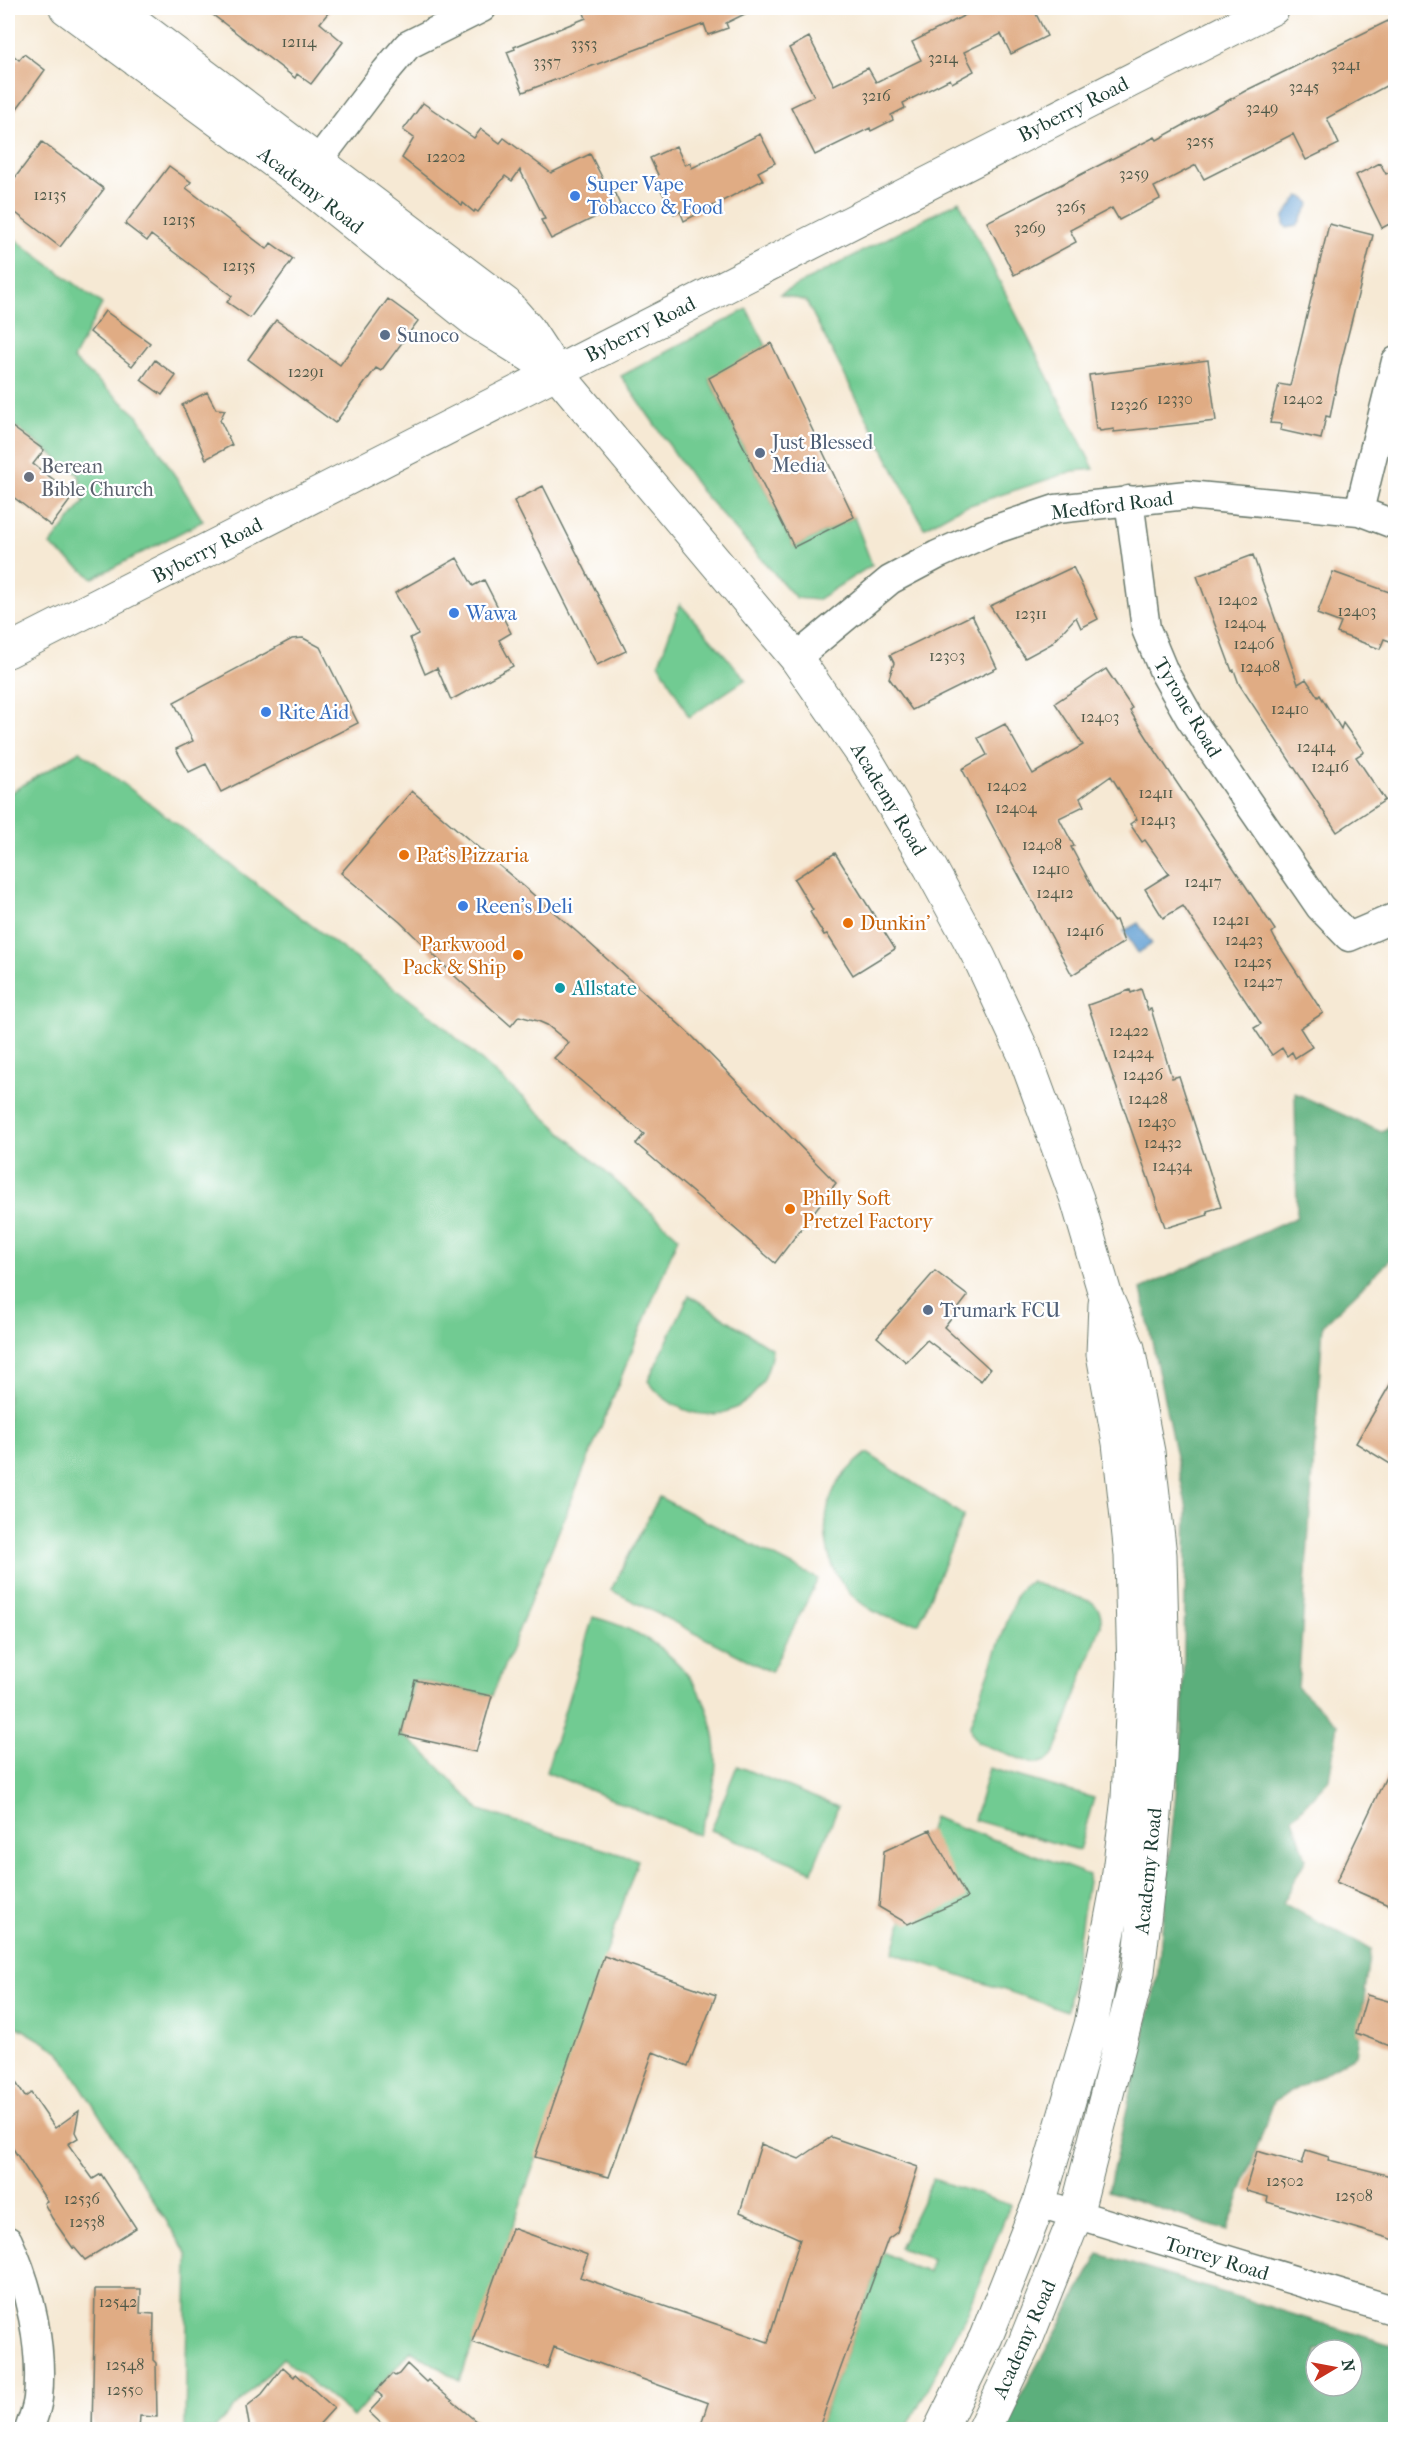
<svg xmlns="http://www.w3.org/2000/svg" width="1403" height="2437" font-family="'IM FELL French Canon',serif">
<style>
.green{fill:#71cb92;stroke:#488463;stroke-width:1.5}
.forest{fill:#5caf7c;stroke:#3e7658;stroke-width:1.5;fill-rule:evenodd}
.water{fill:#619fd3;stroke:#406e84;stroke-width:1.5}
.building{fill:#e0ac84}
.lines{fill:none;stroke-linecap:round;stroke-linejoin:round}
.minor-casing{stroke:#6a796c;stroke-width:31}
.tertiary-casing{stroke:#6a796c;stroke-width:35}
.secondary-casing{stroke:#6a796c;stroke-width:35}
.minor{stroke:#fff;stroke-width:28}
.tertiary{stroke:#fff;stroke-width:33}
.secondary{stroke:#fff;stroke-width:33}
.shop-dot{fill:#3f7fe0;stroke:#fff;stroke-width:2}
.service-dot{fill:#5c6f8a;stroke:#fff;stroke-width:2}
.worship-dot{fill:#6b7280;stroke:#fff;stroke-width:2}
.food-dot{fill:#e8710a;stroke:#fff;stroke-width:2}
.culture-dot{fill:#0f9aa8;stroke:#fff;stroke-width:2}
.labels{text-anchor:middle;stroke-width:4.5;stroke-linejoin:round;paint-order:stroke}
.number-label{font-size:16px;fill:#4f5948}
.street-label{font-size:20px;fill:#1f3d34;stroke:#fff}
.shop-label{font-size:20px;fill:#366cbe;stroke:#fff;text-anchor:start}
.service-label{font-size:20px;fill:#4e5e75;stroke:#fff;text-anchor:start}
.worship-label{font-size:20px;fill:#5b616d;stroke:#fff;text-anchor:start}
.food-label{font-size:20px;fill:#c56008;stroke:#fff;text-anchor:start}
.culture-label{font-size:20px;fill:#0d838f;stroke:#fff;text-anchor:start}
</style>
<rect width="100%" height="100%" fill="#fff"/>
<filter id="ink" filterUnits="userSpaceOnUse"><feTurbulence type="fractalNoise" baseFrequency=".0167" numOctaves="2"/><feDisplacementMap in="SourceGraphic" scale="12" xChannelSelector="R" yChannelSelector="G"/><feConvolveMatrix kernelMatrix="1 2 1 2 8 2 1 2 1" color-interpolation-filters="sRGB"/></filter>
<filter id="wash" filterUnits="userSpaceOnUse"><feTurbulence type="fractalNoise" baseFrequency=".008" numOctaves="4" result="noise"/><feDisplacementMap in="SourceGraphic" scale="24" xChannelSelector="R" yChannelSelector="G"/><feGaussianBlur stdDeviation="1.35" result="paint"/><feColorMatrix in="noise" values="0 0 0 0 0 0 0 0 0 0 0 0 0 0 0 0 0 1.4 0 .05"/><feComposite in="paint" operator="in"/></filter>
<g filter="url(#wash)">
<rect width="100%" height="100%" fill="#f6e9d4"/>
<path class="green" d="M959,201L1094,469L1073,471L958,509L924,528L806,301L780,294Z
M8,234L102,304L73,359L138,416L203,521L93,578L50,545L84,502L79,475L8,421Z
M747,309L766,346L709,379L794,547L854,517L872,565L817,600L796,598L701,491L621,376Z
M680,604L746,679L689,717L659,663Z
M80,751L433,1017L678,1237L492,1696L415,1680L401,1734L423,1751L480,1810L638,1860L460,2381L411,2350L353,2417L283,2358L214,2429H185L188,2255L59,2051L8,2021V794Z
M689,1295L772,1349C765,1420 690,1437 648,1381Z
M867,1453L964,1516L919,1623C901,1621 886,1619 870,1609C826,1584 812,1522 840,1479C848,1469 857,1461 867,1453Z
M659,1497L818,1579L771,1672L611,1590Z
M1031,1582L1092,1602C1100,1609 1102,1615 1101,1625L1056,1750C1050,1761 1043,1764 1031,1763L978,1743L971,1732L970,1725L1017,1594L1024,1585Z
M593,1617C699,1644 744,1735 698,1835L546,1772Z
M737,1766L838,1807L812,1871L711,1830Z
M989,1768L1094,1798L1079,1850L974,1820Z
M933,1817L1089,1875L1067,2011L893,1953Z
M933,2179L1010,2205L967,2314L906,2429L818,2430L883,2252L912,2267L929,2272L932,2259L899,2248Z"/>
<path class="forest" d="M1295,1093L1381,1132L1395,1123V1255L1323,1325L1298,1688L1338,1725L1329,1779L1293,1818L1306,1859L1282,1903L1371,1949L1356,2055L1274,2101L1227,2231L1108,2191L1157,1979L1182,1733L1187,1509L1141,1289L1297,1217Z
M1099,2254L1395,2346V2429H1002ZM1316,2350H1352V2386H1316Z"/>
<path class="water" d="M1299,196L1306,198L1310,204L1297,226L1287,228L1284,224V216Z
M1138,923L1152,944L1138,953L1124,931Z"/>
<g id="blocks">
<path class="building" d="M204,8H332L320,23L343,42L311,84L297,74L295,78Z
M582,8H757L726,23L728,28L708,35L704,24L523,92L507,52L515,49L514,47L586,18Z
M979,8H1033L1047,36L1011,54L1001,34L964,52L974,71L952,83L950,79L903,103L905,108L891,115L893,120L871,131L870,128L815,155L791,107L814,96L789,48L809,37L834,85L868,68L876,82L921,60L912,42Z
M1390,20L1395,31V81L1327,118L1339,144L1306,160L1293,134L1204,179L1196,165L1154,187L1160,199L1119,220L1112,208L1070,230L1076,242L1014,275L987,222L1155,137L1157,140L1247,90Z
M8,51L19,60L24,54L45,70L8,121Z
M423,103L474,138L481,129L500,143L504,138L551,173L590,154L607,187L611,185L620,205L551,239L541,220L545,219L520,170L512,181L505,176L478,212L475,210L474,212L463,203L462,205L402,158L414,138L403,130Z
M760,134L775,163L758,172L763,180L684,221L680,211L674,214L654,177L658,175L650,158L676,146L685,165L690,163L692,168Z
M42,142L104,189L60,247L8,207V187Z
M1380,163L1386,174L1395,169V221L1382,228L1356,175Z
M169,166L191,182L186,188L247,234L267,249L271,243L293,259L250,318L227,302L232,296L171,250L151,235L147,241L125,224Z
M1329,224L1373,235L1340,367L1330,417L1326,416L1321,439L1280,430L1282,424L1270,423L1279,384L1290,386Z
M388,299L418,321L381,371L376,368L335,423L248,359L276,320L340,365Z
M105,311L150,343L132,366L90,332Z
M771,343L854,517L794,547L709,378Z
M155,360L176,376L162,395L141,380Z
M1208,360L1216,421L1114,432V429L1100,431L1099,429H1096L1089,375Z
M207,392L216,409L225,410L220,420L232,445L206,459L182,405Z
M8,424L44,450L33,464L74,495L51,526L8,493Z
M543,486L626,651L597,665L514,501Z
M1253,555L1298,684L1306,679L1318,697L1320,695L1341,729L1343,723L1364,752L1356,757L1385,800L1337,832L1239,684L1234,670L1232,671L1197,576Z
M457,558L473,586L484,580L511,633L499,640L513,666L451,700L437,668L425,674L410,638L418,634L395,593Z
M1073,567L1098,619L1081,628L1076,617L1051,644L1025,658L990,606Z
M1333,572L1395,594V643L1384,639L1380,649L1337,633L1341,623L1317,614Z
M972,615L997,668L912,710L889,678L894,663L890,655Z
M303,638L320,647L358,723L221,792L206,764L189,772L176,749L193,741L174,702L292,639Z
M1106,669L1132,708L1130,711L1155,750L1275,930L1272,933L1275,939L1323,1013L1300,1028L1312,1047L1295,1058L1292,1052L1287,1056L1282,1048L1272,1055L1254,1028L1261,1024L1183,906L1163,918L1145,889L1169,874L1145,840L1142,842L1130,824L1137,819L1111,776L1080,798L1084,806L1059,818L1074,846L1071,847L1103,907L1113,921L1116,920L1124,942L1072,975L962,769L987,755L978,738L1005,724L1033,774L1083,745L1055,703Z
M412,791L577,932L691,1035L836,1183L775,1263L636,1144L644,1134L554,1058L569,1043L547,1025L538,1021L519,1016L511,1026L458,979L400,922L341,873Z
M835,853L895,949L853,975L827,934L824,935L810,912L813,910L794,879Z
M1141,989L1148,1010L1151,1009L1172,1078L1179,1076L1221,1207L1207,1211L1208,1215L1169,1227H1165L1088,1005L1130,990L1131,993Z
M935,1271L968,1296L944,1327L990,1369L981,1381L927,1340L906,1362L877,1337Z
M1395,1376V1467L1356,1443Z
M415,1680L492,1696L476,1752L401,1735Z
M1395,1758V1908L1336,1882Z
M930,1830L967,1898L908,1924L879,1907L884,1851Z
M604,1956L716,1995L688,2066L653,2052L609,2177L535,2157Z
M1367,1995L1395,2003V2048L1356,2033Z
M8,2070L25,2097L31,2093L55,2128L79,2111L75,2132L78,2138L68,2144L93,2179L101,2174L136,2228L85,2260L74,2247L73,2248L52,2218L44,2203L47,2201L8,2141Z
M831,2137L918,2167L897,2232L888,2239L818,2430H699L708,2403L554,2347L547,2368L472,2342L512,2228L588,2255L580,2277L768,2342L800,2239L740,2212L761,2144L799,2159Z
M1306,2150L1329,2157L1328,2160L1395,2177V2240L1267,2202L1268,2197L1247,2191L1246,2188L1257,2151L1302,2164Z
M95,2289H141L140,2313L154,2314L153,2360L156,2363L157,2417L140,2416L139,2430H92Z
M407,2364L426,2382L428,2380L486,2430H388L369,2412L383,2397L376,2391L392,2374L395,2376L399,2374Z
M283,2367L294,2377L296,2374L334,2408L314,2430H250L246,2407L262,2394Z"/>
</g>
</g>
<g filter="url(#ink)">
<use href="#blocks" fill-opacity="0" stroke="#6a796c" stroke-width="1.5"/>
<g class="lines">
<defs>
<path id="minor" d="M305,178L386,71L408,45L482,8
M1129,500L1146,629L1164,672L1190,718L1320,907L1349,937L1396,917
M1359,511L1396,361
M796,658L890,580L937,555L990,531L1056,509L1187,495L1359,511L1396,525
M1039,2203L1396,2311
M8,2241C30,2288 43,2347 38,2398C37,2409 32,2420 29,2430"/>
<path id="tertiary" d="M8,651L1273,8"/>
<path id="secondary" d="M66,8L302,182L478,323L547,366
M115,8L506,304L527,328L556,372L796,658L864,756L930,867L979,957L1024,1054L1077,1199L1105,1294L1128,1348L1148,1452L1160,1555L1163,1672L1160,1757L1151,1859L1138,1972L1076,2215L1024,2345L983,2430
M940,2430L986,2337L1039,2203L1091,2025L1117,1888L1128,1798L1134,1673L1131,1555L1119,1443L1103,1354L1105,1304"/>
</defs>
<use href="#minor" class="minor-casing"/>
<use href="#tertiary" class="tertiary-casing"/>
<use href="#secondary" class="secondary-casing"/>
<use href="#minor" class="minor"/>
<use href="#tertiary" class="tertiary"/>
<use href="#secondary" class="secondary"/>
</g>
</g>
<g class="shop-dot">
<circle cx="575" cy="196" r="6"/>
<circle cx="454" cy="613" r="6"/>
<circle cx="266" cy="712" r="6"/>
<circle cx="463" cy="906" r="6"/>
</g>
<g class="service-dot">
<circle cx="385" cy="335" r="6"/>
<circle cx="760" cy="453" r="6"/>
<circle cx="928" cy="1310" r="6"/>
</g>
<circle class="worship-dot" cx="29" cy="477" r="6"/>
<g class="food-dot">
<circle cx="404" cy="855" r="6"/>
<circle cx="848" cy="923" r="6"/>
<circle cx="518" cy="955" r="6"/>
<circle cx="790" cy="1209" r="6"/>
</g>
<circle class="culture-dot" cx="560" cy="988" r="6"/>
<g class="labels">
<g class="number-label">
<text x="299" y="47">12114</text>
<text x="584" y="49">3353</text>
<text x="943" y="63">3214</text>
<text x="547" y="67">3357</text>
<text x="1346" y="70">3241</text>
<text x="1304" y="92">3245</text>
<text x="876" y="101">3216</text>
<text x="1262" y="113">3249</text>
<text x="1200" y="146">3255</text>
<text x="446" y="162">12202</text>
<text x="1134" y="179">3259</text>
<text x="50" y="200">12135</text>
<text x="1071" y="212">3265</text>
<text x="179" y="225">12135</text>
<text x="1030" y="233">3269</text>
<text x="239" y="271">12135</text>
<text x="306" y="377">12291</text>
<text x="1175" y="404">12330</text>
<text x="1303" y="404">12402</text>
<text x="1129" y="410">12326</text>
<text x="1238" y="605">12402</text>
<text x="1357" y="616">12403</text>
<text x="1031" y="619">12311</text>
<text x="1245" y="628">12404</text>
<text x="1254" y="649">12406</text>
<text x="947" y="661">12303</text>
<text x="1260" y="672">12408</text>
<text x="1290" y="714">12410</text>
<text x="1100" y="722">12403</text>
<text x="1316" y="752">12414</text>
<text x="1330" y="772">12416</text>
<text x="1007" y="791">12402</text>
<text x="1156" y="798">12411</text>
<text x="1016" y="813">12404</text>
<text x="1158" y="825">12413</text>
<text x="1042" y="850">12408</text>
<text x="1051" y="874">12410</text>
<text x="1203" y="887">12417</text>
<text x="1055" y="898">12412</text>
<text x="1231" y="925">12421</text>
<text x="1085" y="936">12416</text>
<text x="1244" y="945">12423</text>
<text x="1253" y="967">12425</text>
<text x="1263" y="987">12427</text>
<text x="1129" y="1036">12422</text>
<text x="1133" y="1058">12424</text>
<text x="1143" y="1080">12426</text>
<text x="1148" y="1104">12428</text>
<text x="1157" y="1127">12430</text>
<text x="1163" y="1148">12432</text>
<text x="1172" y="1171">12434</text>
<text x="1285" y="2186">12502</text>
<text x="1354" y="2201">12508</text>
<text x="82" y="2204">12536</text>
<text x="87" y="2227">12538</text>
<text x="118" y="2307">12542</text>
<text x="125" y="2370">12548</text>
<text x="125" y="2395">12550</text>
</g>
<g class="street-label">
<text transform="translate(1073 109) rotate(-27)" y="7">Byberry Road</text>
<text transform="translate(311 190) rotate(38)" y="7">Academy Road</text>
<text transform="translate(640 329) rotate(-27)" y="7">Byberry Road</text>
<text transform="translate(1112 505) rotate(-7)" y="7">Medford Road</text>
<text transform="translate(207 550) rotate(-27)" y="7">Byberry Road</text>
<text transform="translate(1188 707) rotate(59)" y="7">Tyrone Road</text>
<text transform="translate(889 799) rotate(59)" y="7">Academy Road</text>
<text transform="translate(1148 1871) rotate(-84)" y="7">Academy Road</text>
<text transform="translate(1217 2258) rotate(17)" y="7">Torrey Road</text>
<text transform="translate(1024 2339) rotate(-66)" y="7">Academy Road</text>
</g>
<g class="shop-label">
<text x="587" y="191">Super Vape<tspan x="587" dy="23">Tobacco &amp; Food</tspan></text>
<text x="466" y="620">Wawa</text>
<text x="278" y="719">Rite Aid</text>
<text x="475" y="913">Reen's Deli</text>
</g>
<g class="service-label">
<text x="397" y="342">Sunoco</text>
<text x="772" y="449">Just Blessed<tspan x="772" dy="23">Media</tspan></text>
<text x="940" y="1317">Trumark FCU</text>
</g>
<g class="worship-label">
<text x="41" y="473">Berean<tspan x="41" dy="23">Bible Church</tspan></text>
</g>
<g class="food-label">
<text x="416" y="862">Pat's Pizzaria</text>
<text x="860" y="930">Dunkin'</text>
<text x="506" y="951" text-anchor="end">Parkwood<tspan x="506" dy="23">Pack &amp; Ship</tspan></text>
<text x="802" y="1205">Philly Soft<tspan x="802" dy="23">Pretzel Factory</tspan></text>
</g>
<g class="culture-label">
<text x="572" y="995">Allstate</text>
</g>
</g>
<rect width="1403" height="2437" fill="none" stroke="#fff" stroke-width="30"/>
<g transform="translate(1334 2368) rotate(80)"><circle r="28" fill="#ffffff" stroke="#a5b1ae" stroke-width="1.5"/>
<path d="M0-4.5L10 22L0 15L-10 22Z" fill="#c8321e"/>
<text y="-9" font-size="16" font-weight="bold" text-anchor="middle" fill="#1f3d34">N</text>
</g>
</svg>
